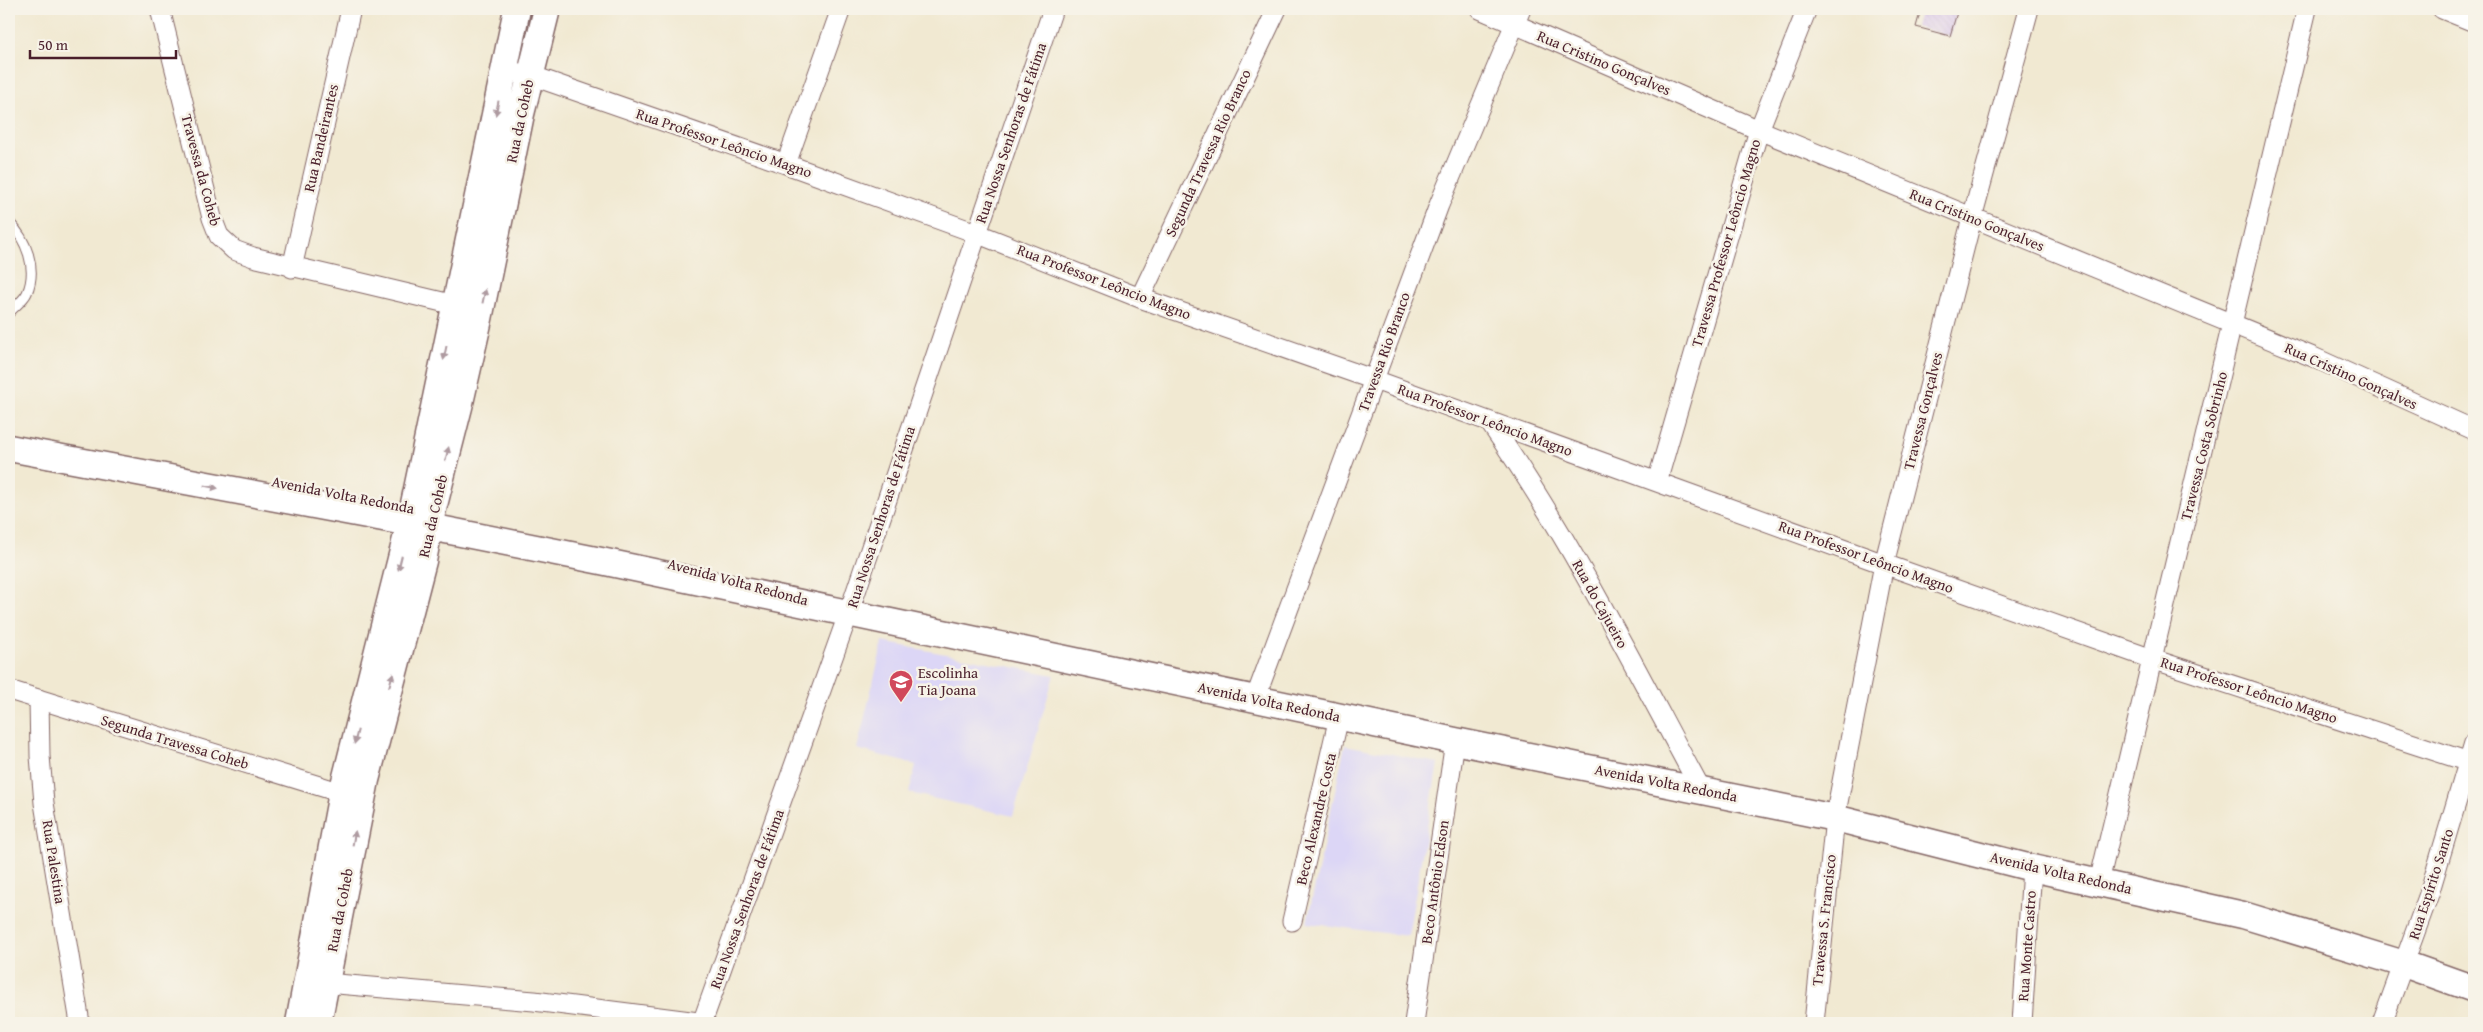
<svg xmlns="http://www.w3.org/2000/svg" width="2483" height="1032" font-family="'Gentium Book Plus',serif">
<style>
.built{fill:#dcd6f6}
.building{fill:url(#building-back-hatch)}
.lines{fill:none;stroke-linecap:round;stroke-linejoin:round}
.lane-casing{stroke:#846665;stroke-width:11}
.street-casing{stroke:#846665;stroke-width:21}
.secondary-casing{stroke:#846665;stroke-width:29}
.lane{stroke:#fff;stroke-width:9}
.street{stroke:#fff;stroke-width:19}
.secondary{stroke:#fff;stroke-width:26}
.oneway{fill:#ae9aa0}
.labels{text-anchor:middle;stroke-width:5;stroke-linejoin:round;paint-order:stroke}
.street-label{font-size:15px;fill:#4a1f2b;stroke:#f7f3e8}
.poi-label{font-size:15px;fill:#4a1f2b;stroke:#f7f3e8;text-anchor:start}
</style>
<defs>
<pattern id="building-back-hatch" width="6" height="6" patternUnits="userSpaceOnUse" patternTransform="scale(1.25)"><rect width="6" height="6" fill="#c8aaf1"/><path d="M-1 5l2 2M0 0l6 6M5-1l2 2" fill="none" stroke="#a48ac3"/></pattern>
</defs>
<rect width="100%" height="100%" fill="#f7f3e8"/>
<filter id="ink" filterUnits="userSpaceOnUse"><feTurbulence type="fractalNoise" baseFrequency=".02" numOctaves="2"/><feDisplacementMap in="SourceGraphic" scale="10" xChannelSelector="R" yChannelSelector="G"/><feConvolveMatrix kernelMatrix="1 2 1 2 8 2 1 2 1" color-interpolation-filters="sRGB"/></filter>
<filter id="wash" filterUnits="userSpaceOnUse"><feTurbulence type="fractalNoise" baseFrequency=".0096" numOctaves="4" result="noise"/><feDisplacementMap in="SourceGraphic" scale="20" xChannelSelector="R" yChannelSelector="G"/><feGaussianBlur stdDeviation="1.12" result="paint"/><feColorMatrix in="noise" values="0 0 0 0 0 0 0 0 0 0 0 0 0 0 0 0 0 1.4 0 .05"/><feComposite in="paint" operator="in"/></filter>
<g filter="url(#wash)">
<rect width="100%" height="100%" fill="#f1e9d2"/>
<path class="built" d="M883,642L1054,675L1013,816L909,793L916,765L857,749Z
M1345,745L1438,763L1408,936L1307,923Z"/>
<g id="blocks">
<path class="building" d="M1921,9H1958L1950,36L1916,27Z"/>
</g>
</g>
<g filter="url(#ink)">
<use href="#blocks" fill-opacity="0" stroke="#846665" stroke-width="1"/>
<g class="lines">
<defs>
<path id="lane" d="M9,222C26,239 38,268 27,293C24,300 14,307 9,313"/>
<path id="street" d="M160,9L212,218L219,236L234,250L253,257L455,305
M1480,9L1759,130L2313,357L2474,430
M2442,9L2474,22
M504,70L530,75L786,164L976,233L1140,298L1372,379L1884,564L2152,659L2469,762
M786,164L841,9
M292,268L351,9
M1140,298L1277,9
M1490,423C1571,539 1634,666 1701,790
M1657,482L1759,130L1807,9
M9,690L342,793
M39,699L40,756L44,803L80,1023
M1255,699L1439,205L1521,9
M2099,882L2307,9
M1292,921L1339,717
M326,983L534,1001L706,1023
M702,1023L849,612L1053,9
M1414,1023L1455,741
M1814,1023L1835,818L1884,564L1972,218L2029,9
M2022,1023L2032,868
M2382,1023L2429,894L2474,743"/>
<path id="secondary" d="M9,448L410,523L601,561L1455,741L1835,818L2032,868L2243,915L2404,964L2474,989
M299,1023L342,793L410,523L517,9
M318,1023L366,780L423,561L432,513L459,407L479,319L521,114L547,9"/>
</defs>
<use href="#lane" class="lane-casing"/>
<use href="#street" class="street-casing"/>
<use href="#secondary" class="secondary-casing"/>
<use href="#lane" class="lane"/>
<use href="#street" class="street"/>
<use href="#secondary" class="secondary"/>
</g>
<defs><path id="oneway-solid" d="M-6-.8H1V-3.2L6.5 0L1 3.2V.8H-6Z" transform="scale(1.25)"/></defs>
<g class="oneway">
<use href="#oneway-solid" transform="translate(497 108) rotate(102)"/>
<use href="#oneway-solid" transform="translate(484 296) rotate(-78)"/>
<use href="#oneway-solid" transform="translate(445 353) rotate(102)"/>
<use href="#oneway-solid" transform="translate(447 454) rotate(-76)"/>
<use href="#oneway-solid" transform="translate(211 487) rotate(11)"/>
<use href="#oneway-solid" transform="translate(400 563) rotate(104)"/>
<use href="#oneway-solid" transform="translate(391 680) rotate(-75)"/>
<use href="#oneway-solid" transform="translate(356 737) rotate(104)"/>
<use href="#oneway-solid" transform="translate(354 838) rotate(-79)"/>
</g>
</g>
<defs>
<symbol id="school-pin" viewBox="-11 -11 22 30"><path d="M0 17L-7.5 6A9.5 9.5 0 1 1 7.5 6Z" fill="#d1495b" stroke="#f7f3e8"/><path d="M0-5L7-2L0 1L-7-2ZM-4 1L0 2.5L4 1V4Q0 6-4 4Z" fill="#fff"/></symbol>
</defs>
<g fill-rule="evenodd">
<use href="#school-pin" x="887" y="668" width="28" height="38"/>
</g>
<g class="labels">
<g class="street-label">
<text transform="translate(1604 63) rotate(23)" y="5">Rua Cristino Gonçalves</text>
<text transform="translate(520 121) rotate(-78)" y="5">Rua da Coheb</text>
<text transform="translate(1011 133) rotate(-71)" y="5">Rua Nossa Senhoras de Fátima</text>
<text transform="translate(321 138) rotate(-77)" y="5">Rua Bandeirantes</text>
<text transform="translate(724 143) rotate(19)" y="5">Rua Professor Leôncio Magno</text>
<text transform="translate(1208 153) rotate(-65)" y="5">Segunda Travessa Rio Branco</text>
<text transform="translate(201 170) rotate(75)" y="5">Travessa da Coheb</text>
<text transform="translate(1977 220) rotate(22)" y="5">Rua Cristino Gonçalves</text>
<text transform="translate(1726 243) rotate(-74)" y="5">Travessa Professor Leôncio Magno</text>
<text transform="translate(1104 282) rotate(21)" y="5">Rua Professor Leôncio Magno</text>
<text transform="translate(1384 352) rotate(-70)" y="5">Travessa Rio Branco</text>
<text transform="translate(2351 376) rotate(24)" y="5">Rua Cristino Gonçalves</text>
<text transform="translate(1923 411) rotate(-76)" y="5">Travessa Gonçalves</text>
<text transform="translate(1485 420) rotate(20)" y="5">Rua Professor Leôncio Magno</text>
<text transform="translate(2204 446) rotate(-76)" y="5">Travessa Costa Sobrinho</text>
<text transform="translate(343 495) rotate(11)" y="5">Avenida Volta Redonda</text>
<text transform="translate(433 516) rotate(-77)" y="5">Rua da Coheb</text>
<text transform="translate(881 517) rotate(-72)" y="5">Rua Nossa Senhoras de Fátima</text>
<text transform="translate(1866 557) rotate(20)" y="5">Rua Professor Leôncio Magno</text>
<text transform="translate(738 582) rotate(15)" y="5">Avenida Volta Redonda</text>
<text transform="translate(1600 604) rotate(61)" y="5">Rua do Cajueiro</text>
<text transform="translate(2249 690) rotate(18)" y="5">Rua Professor Leôncio Magno</text>
<text transform="translate(1269 702) rotate(12)" y="5">Avenida Volta Redonda</text>
<text transform="translate(175 742) rotate(17)" y="5">Segunda Travessa Coheb</text>
<text transform="translate(1666 783) rotate(11)" y="5">Avenida Volta Redonda</text>
<text transform="translate(1316 819) rotate(-77)" y="5">Beco Alexandre Costa</text>
<text transform="translate(54 862) rotate(81)" y="5">Rua Palestina</text>
<text transform="translate(2061 873) rotate(13)" y="5">Avenida Volta Redonda</text>
<text transform="translate(1435 882) rotate(-82)" y="5">Beco Antônio Edson</text>
<text transform="translate(2431 884) rotate(-72)" y="5">Rua Espírito Santo</text>
<text transform="translate(747 899) rotate(-70)" y="5">Rua Nossa Senhoras de Fátima</text>
<text transform="translate(340 910) rotate(-79)" y="5">Rua da Coheb</text>
<text transform="translate(1824 920) rotate(-84)" y="5">Travessa S. Francisco</text>
<text transform="translate(2027 946) rotate(-86)" y="5">Rua Monte Castro</text>
</g>
<g class="poi-label">
<text x="918" y="678">Escolinha<tspan x="918" dy="17">Tia Joana</tspan></text>
</g>
</g>
<rect width="2483" height="1032" fill="none" stroke="#f7f3e8" stroke-width="30"/>
<path d="M30 50v8h146v-8" fill="none" stroke="#4a1f2b" stroke-width="2.5"/>
<text x="38" y="50" font-size="15" fill="#4a1f2b" stroke="#f7f3e8" stroke-width="4" paint-order="stroke">50 m</text>
</svg>
